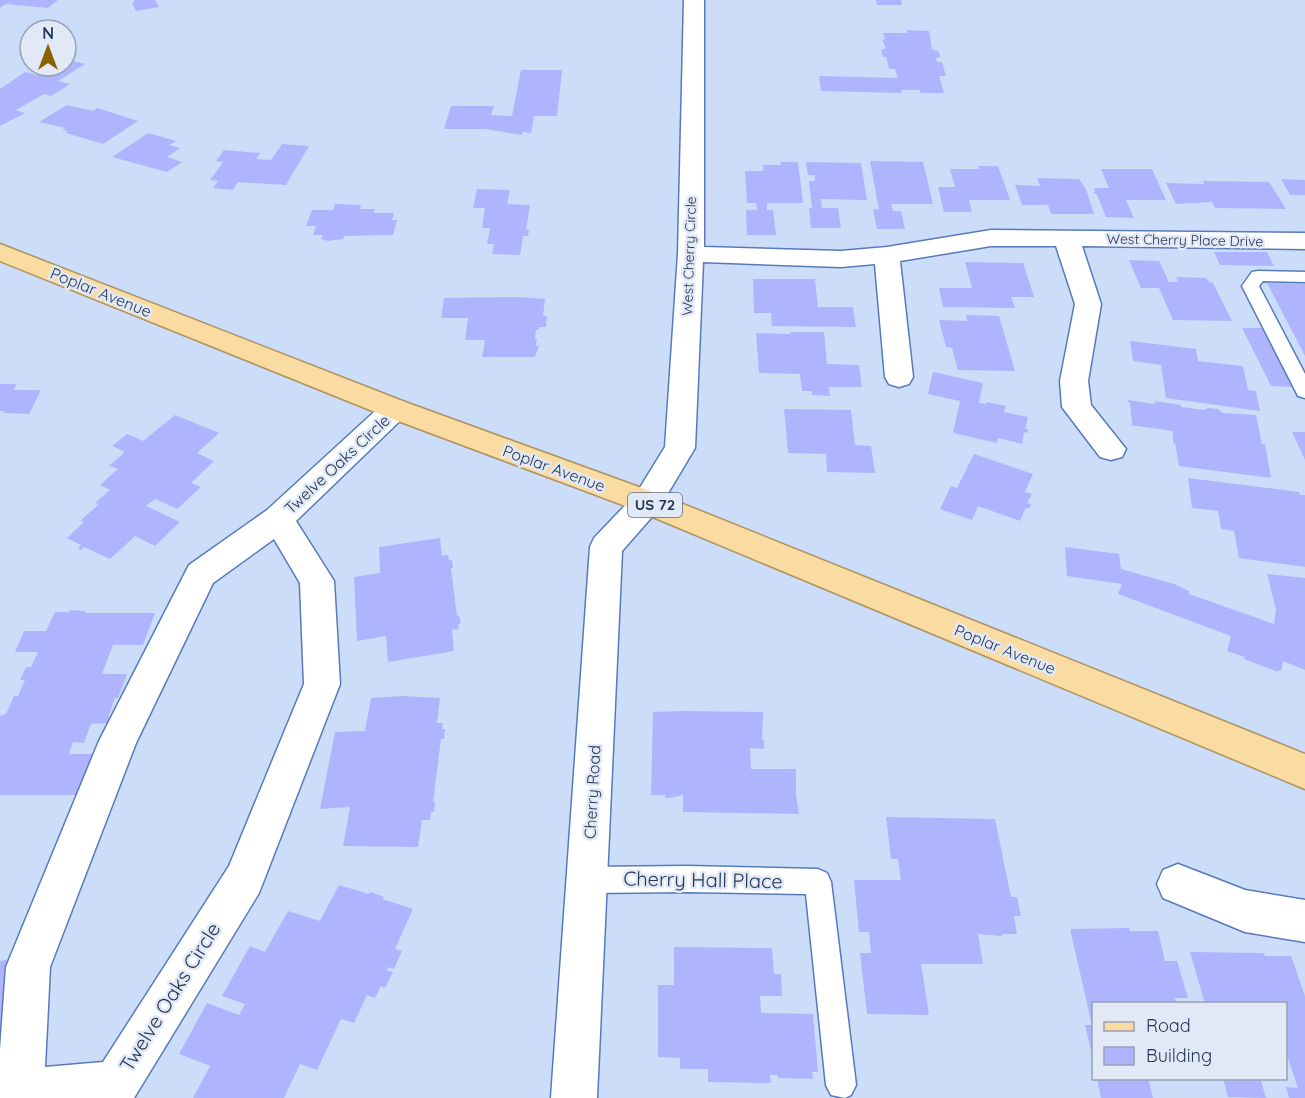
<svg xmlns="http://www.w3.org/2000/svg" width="1305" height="1098" font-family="Quicksand,sans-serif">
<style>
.building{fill:#afb4ff}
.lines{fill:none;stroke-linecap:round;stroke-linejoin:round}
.lane-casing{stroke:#577bba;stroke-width:3}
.street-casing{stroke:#577bba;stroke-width:3}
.primary-casing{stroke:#ad925d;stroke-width:3}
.lane{fill:#fff;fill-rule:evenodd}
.street{fill:#fff;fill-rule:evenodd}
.primary{fill:#fadba2;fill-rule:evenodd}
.labels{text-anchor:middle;stroke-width:5;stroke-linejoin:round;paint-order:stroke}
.far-street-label{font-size:14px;fill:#263651;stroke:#e1e9f7}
.shield{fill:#e1e9f7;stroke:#5e6c83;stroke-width:1.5}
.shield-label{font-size:15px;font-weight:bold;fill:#263651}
.street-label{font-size:16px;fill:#263651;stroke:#e1e9f7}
.near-street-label{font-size:20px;fill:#263651;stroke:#e1e9f7}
</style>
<rect width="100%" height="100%" fill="#ccddf9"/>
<path class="building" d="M0,0H58L48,8L6,4L0,8Z
M134,0H155L159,7L136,11L132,3L135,2Z
M876,0H901L902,5H877Z
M907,30L929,31L932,49L939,52L940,57L936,58L937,62H942L946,76H939L944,93H920V90H901L902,93L821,91L819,76L898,78L895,69H889L886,57H883L881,50L886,48L882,40L885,39L883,33H907Z
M66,59L85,64L58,81L70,84L51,96L44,94L16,110L25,113L0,126V89L25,72L37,75L53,66H66Z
M521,70H562L557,116H534L531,133L523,132L522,135L485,129H444L451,106H494L491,115L512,116Z
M67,105L93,111L97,108L138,121L103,144L66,133L67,131L62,130L66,128L39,122Z
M148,133L176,141L169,145L180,148L167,157L182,162L167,172L112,157Z
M282,144L309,146L286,185L238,182L233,190L213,188L218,181L210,180L223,162L216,161L224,150L260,153L256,159L271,160Z
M870,161L923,162L933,204H891L893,211H901L905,229H877L873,209L879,210Z
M780,162H798L803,203H767V210H773L776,235H747L746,210H757L756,203H747L745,171H763V165H781Z
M806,162L861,163L867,200L821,199L822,208H838L841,228H811L809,208H812L809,181H815V175H808Z
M978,166H998L1010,200H969L972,212H944L938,187H955L950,169H979Z
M1101,169H1152L1166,200H1126L1134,218L1106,217L1097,195L1093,192H1095L1094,188H1109Z
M1037,178L1079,179L1086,189L1094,214H1051L1048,205H1022L1015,185L1040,186Z
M1281,179L1305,180V195H1290Z
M1203,181L1269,182L1286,209L1215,208L1212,202L1176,204L1166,183L1204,184Z
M477,189L510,190L507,204L530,205L526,230H529L528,236H523L520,255L492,254L494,244H487L490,228H482L485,208H473Z
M335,204L361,205L360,209H375L374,213H394L392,220H397L393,235L344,236L343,239L328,241L321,239L323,235H313L316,226H306L312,210H333Z
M1214,252H1267L1274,266L1220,265Z
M1129,260L1159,261L1169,282H1178L1176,277L1206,278L1209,282L1213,283L1232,321L1173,320L1159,288H1141Z
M965,262L1023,263L1034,297H1011L1015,308L943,307L939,288H972Z
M753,279H815L818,307H853L856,327L772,326L771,313H754Z
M1267,283L1305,284V356Z
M519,297L545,299L543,316H547L546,327H539V330H536L535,339H537L536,346H539L535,357H482L485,340H465L468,318H441L444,298Z
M966,315L999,316L1015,371L958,370L952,348L946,347L939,320L967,321Z
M1242,328H1265L1296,387L1271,386Z
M790,332H824L827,364L859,365L862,387H829L830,396L812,395V391H802L800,374L759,373L756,333L791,334Z
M1130,341L1196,349L1198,361L1243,366L1248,390L1256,391L1260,411L1166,398L1161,365L1133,361Z
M933,372L983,383L979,403L986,404L987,402L1006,406L1004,412L1028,417L1025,429H1028V433L1024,432L1022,444L998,438L997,443L953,433L960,401L928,394Z
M0,384H17L13,390H41L29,414L3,413L5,411H0Z
M1127,400L1155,404V401L1181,405V407L1204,410L1208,408L1218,409L1223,413L1256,415L1262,444H1265L1271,478L1179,466L1175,443H1173V431L1130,425L1132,424L1130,404Z
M784,409L851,410L855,445L871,446L875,473L827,472L826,454L788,453Z
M175,415L219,433L197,453L214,461L191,483L201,487L177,509L155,499L146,506L180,522L155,546L135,536L110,559L84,547L81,550L78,549L81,545L67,538L84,522L80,521L99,504L95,503L110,490L100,485L118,469L109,466L125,452L112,446L127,434L143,441Z
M1292,432H1305V460Z
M974,454L1033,474L1025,492L1032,494L1027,503L1031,504L1029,509L1026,507L1020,521L978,506L972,520L940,509L951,486L957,488Z
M1188,478L1299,492L1300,495H1305V567L1239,558L1234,531L1221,529L1218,511L1192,508Z
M440,538L442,556L448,555L449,560H452L453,568H451L457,616L459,615L461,623L458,624L459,629L452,630L454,651L388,662L386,636L357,641L354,577L380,573L379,547Z
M1065,547L1119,554L1121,569L1174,584L1189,591V594L1274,624L1276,609L1267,574L1305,578V670L1283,661L1281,671L1278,670V672L1244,659L1245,657L1227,651L1231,636L1118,594L1122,584L1067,576Z
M70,610L85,611V613H155L143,645H113L102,674H127L118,698H115L108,717H111L109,723L91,724L84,743L73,742L69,754H103L88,795H0V716L6,714L14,696H18L25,680H20L26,667H31L38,652H15L24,631H46L55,612H69Z
M401,696L440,698L437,723H443L442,729H445L444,739H441L433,802H435L434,812H431L430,820H422L418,847L343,846L350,807L320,809L335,732L365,731L371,698Z
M682,711L763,712L762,740H764V749L750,748L751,769H796V795L799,814L683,812V795L669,798H665V795H651L653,712Z
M886,817L995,819L1011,897H1017L1021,916H1014L1017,934H1002V936L978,934L983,964H921L929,1015L867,1014L860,953H871L869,932H859L854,880H901L898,859H891Z
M339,885L369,894L370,892L384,897L382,899L413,909L395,949L402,951L394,969L388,967L387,970L393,972L385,988L381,986L375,998L367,995L354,1023L341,1019L317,1070L300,1064L284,1098H193L210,1066L179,1054L207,1003L239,1015L245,1004L222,996L250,946L265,952L288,911L320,921Z
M1129,928L1130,931H1158L1165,961H1177L1188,998H1175L1176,1004H1094L1093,1059L1085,1025H1092L1070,929Z
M674,947L772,948L774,974H781L782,996H760L761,1013L813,1014L818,1072H812L813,1079L778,1078L777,1075H770L771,1083L708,1082V1069H680V1058L658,1057V985H674Z
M1190,952L1264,953L1265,956H1291L1305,996V1098H1289L1286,1087L1298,1088L1286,1052V1004H1205Z
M16,958L0,1057V961Z
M1097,1078H1148L1153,1098H1101Z
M1223,1078H1260L1266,1098L1228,1097Z"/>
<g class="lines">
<defs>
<path id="lane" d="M1258,271L1305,272V282L1263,281L1259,286L1305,374V398L1298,396L1296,392L1242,286L1252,272Z
M687,866L818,869L827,873L831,882L856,1085L851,1095L845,1098L831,1095L826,1085L806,894L687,892L587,893L578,889L574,880L578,871L587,867Z"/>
<path id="street" d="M684,0H704V247L841,251L887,247L991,230L1305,233V249L1082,246L1101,304L1088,381L1091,405L1126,449L1122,457L1111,460L1100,457L1062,407L1060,381L1075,304L1056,246H991L900,261L913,377L909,384L899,387L889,384L885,377L875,264L841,267L703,262L695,448L658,510L622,551L597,1098H551L590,547L594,538L636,494L665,447L678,254Z
M395,399L405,402L410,409L405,416L296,521L334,581L340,684L259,893L134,1098H0V1050L6,967L99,741L189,565L267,510L385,402ZM274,539L300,583L304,684L229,866L103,1062L45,1067L50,967L136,743L213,583Z
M1178,864L1245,890L1305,900V942L1245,932L1163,898L1157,884L1163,870Z"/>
<path id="primary" d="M0,244L405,402L658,494L1305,754V789L636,510L385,416L0,261Z"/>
</defs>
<use href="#lane" class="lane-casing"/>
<use href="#street" class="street-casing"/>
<use href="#primary" class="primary-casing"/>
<use href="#lane" class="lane"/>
<use href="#street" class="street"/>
<use href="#primary" class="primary"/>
</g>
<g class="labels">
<g class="far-street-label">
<text transform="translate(1185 240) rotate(1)" y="5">West Cherry Place Drive</text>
<text transform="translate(689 256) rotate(-88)" y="5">West Cherry Circle</text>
</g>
<rect class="shield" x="628" y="493" width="54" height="24" rx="4.5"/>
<g class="shield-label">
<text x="655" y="510">US 72</text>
</g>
<g class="street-label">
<text transform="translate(101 292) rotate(22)" y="6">Poplar Avenue</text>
<text transform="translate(337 464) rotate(-43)" y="6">Twelve Oaks Circle</text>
<text transform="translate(554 468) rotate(20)" y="6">Poplar Avenue</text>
<text transform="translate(1005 649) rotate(22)" y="6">Poplar Avenue</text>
<text transform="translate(592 792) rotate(-87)" y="6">Cherry Road</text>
</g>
<g class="near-street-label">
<text transform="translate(703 880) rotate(1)" y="7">Cherry Hall Place</text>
<text transform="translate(170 997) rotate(-58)" y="7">Twelve Oaks Circle</text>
</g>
</g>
<rect x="1092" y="1002" width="195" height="78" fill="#e1e9f7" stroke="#96a1b5" stroke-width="1.5"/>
<rect x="1104" y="1022" width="30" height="9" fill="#fadba2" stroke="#96a1b5" stroke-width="1.5"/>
<text x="1146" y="1032" font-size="18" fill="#263651">Road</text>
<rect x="1104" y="1047" width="30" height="18" fill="#afb4ff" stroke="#96a1b5" stroke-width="1.5"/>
<text x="1146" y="1062" font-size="18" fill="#263651">Building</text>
<g transform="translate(48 48)"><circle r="28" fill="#e1e9f7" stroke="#96a1b5" stroke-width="1.5"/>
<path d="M0-4.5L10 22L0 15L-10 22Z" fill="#896100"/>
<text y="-9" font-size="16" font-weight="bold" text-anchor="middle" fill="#263651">N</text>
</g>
</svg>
